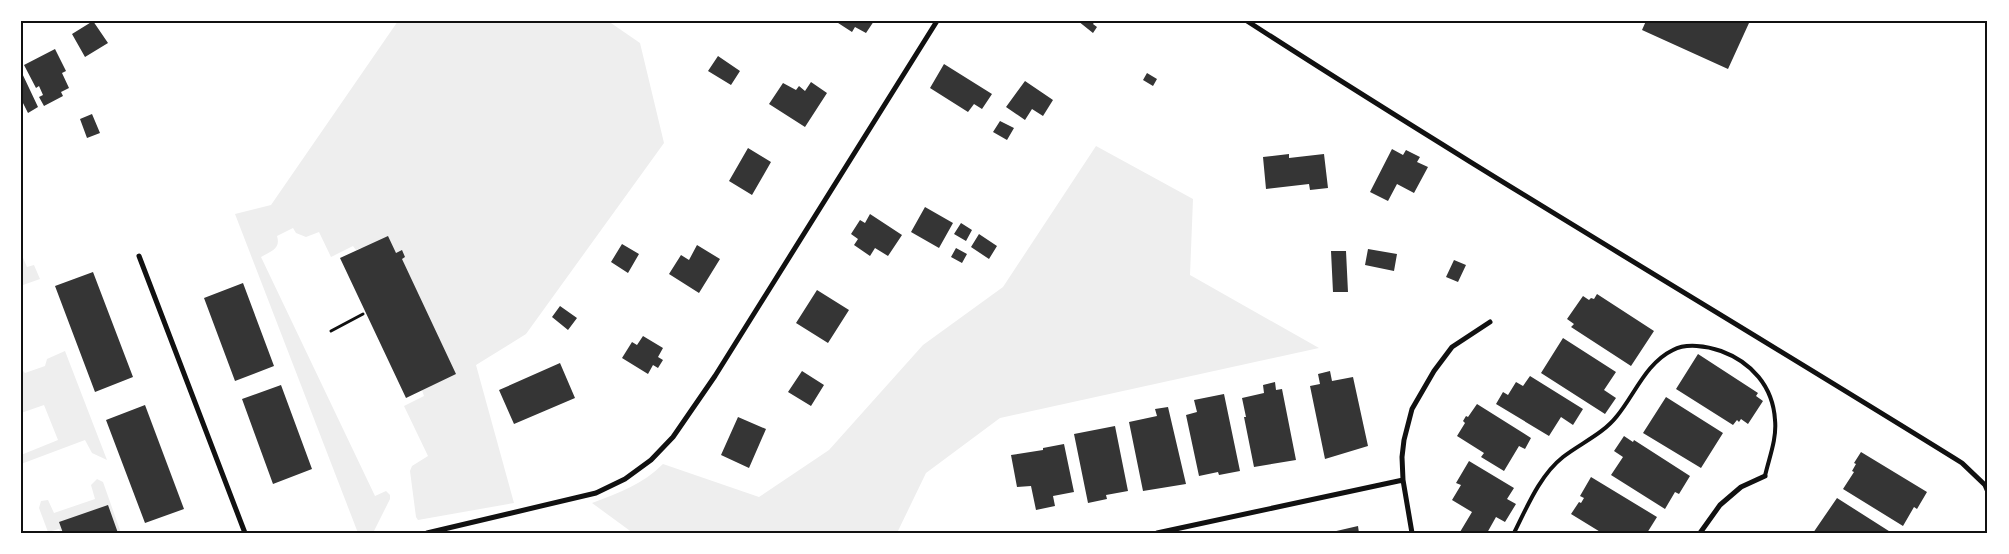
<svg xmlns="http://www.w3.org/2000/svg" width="2009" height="554" font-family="Figtree,sans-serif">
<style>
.green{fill:#eee}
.building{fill:#353535}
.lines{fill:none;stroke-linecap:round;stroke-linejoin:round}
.path{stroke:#111;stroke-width:3}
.service{stroke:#111;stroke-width:4}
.minor{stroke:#111;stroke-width:5}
.neatline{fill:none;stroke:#111;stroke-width:2}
</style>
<rect width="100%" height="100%" fill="#fff"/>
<path class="green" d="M398,21H608L640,43L664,143L526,334L476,365L514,503L418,520L416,517L410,471L412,466L428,456L404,406L424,396L422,390L455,374L391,258L361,248L356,250L353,246L331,257L319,232L306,237L296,233L293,228L277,236C281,249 271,251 261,257L375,496L386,491L390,495V499L373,533H358L235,214L271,205Z
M1096,146L1193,199L1190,275L1319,348L1000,418L926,473L897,533H633L592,503C619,493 643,484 663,464L759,497L829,450L923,345L1003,287Z
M21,253L27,267L34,265L40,279L23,285H21Z
M65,351L107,460L92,453L85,440L21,464V455L58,440L44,405L21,413V369L25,373L45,366L47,359Z
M97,479L103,482L121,533H61L59,529L48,532L39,508L41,501L48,500L54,513L95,499L91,485Z"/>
<path class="building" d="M93,21L108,43L85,57L72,34Z
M835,21H874L866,33L855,27L852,32Z
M1078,21H1095L1093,24L1097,27L1093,33Z
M1646,21H1746L1749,23L1728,69L1642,30Z
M55,49L66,71L62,73L69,88L61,92L63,96L44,106L39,97L43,95L39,86L36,88L24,65Z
M718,56L740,71L731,85L708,71Z
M944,64L992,94L982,109L974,104L968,112L930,88Z
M21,71L38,107L28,113L21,99Z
M1147,73L1157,79L1153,86L1143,80Z
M1025,81L1053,100L1043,116L1032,109L1025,120L1006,107Z
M811,82L827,93L805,127L769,104L783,83L796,90L799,86L805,91Z
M92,114L100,133L87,138L80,119Z
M1000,121L1014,128L1007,140L993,132Z
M748,148L771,162L752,195L729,181Z
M1392,149L1403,155L1406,150L1420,157L1417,162L1428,167L1414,193L1397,184L1388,201L1370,192Z
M1289,154V158L1324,154L1328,188L1310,190L1309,184L1266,189L1263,157Z
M925,207L953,223L939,248L911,232Z
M870,214L902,235L888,256L875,248L870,256L854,245L858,239L851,234L860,220L865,223Z
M961,223L972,230L966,241L954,234Z
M979,234L997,246L989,259L971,247Z
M388,236L396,253L402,250L405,257L402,259L456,374L406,398L340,258Z
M622,244L639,254L628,273L611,262Z
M697,245L720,259L699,293L669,274L681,255L689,260Z
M956,248L967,254L962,263L951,257Z
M1368,249L1397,254L1394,271L1365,265Z
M1331,251H1346L1348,292H1333Z
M1454,260L1466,265L1458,282L1446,277Z
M93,272L133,377L95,392L55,286Z
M243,283L274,366L235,381L204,298Z
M817,290L849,310L828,343L796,323Z
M1597,294L1654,331L1631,366L1571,327L1574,324L1567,319L1583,296L1589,300L1591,298L1594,299Z
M560,306L577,318L568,330L552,317Z
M643,336L663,348L658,357L663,360L658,368L653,365L648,374L622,358L632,342L637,345Z
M1563,338L1616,372L1604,390L1616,398L1605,414L1541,373Z
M1698,354L1758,393L1756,396L1763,401L1748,424L1741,419L1739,422L1737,420L1733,425L1676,389Z
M560,363L575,398L514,424L499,390Z
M802,371L824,385L811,406L788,392Z
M1330,371L1332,381L1353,377L1368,446L1325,459L1310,386L1320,384L1318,374Z
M1530,376L1583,409L1573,425L1561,417L1549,436L1496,404L1503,392L1508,395L1516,382L1523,386Z
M1275,382L1276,390L1282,389L1296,460L1254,467L1244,417H1246L1242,398L1264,393L1263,385Z
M281,385L312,469L273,484L242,399Z
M1224,394L1240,471L1219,475L1218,472L1199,476L1186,415L1197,412L1194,400Z
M1666,397L1723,433L1701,468L1643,433Z
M1477,404L1531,438L1525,449L1519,446L1504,471L1481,457L1484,453L1457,436L1465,423L1463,421L1466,416L1468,417Z
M145,405L184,509L145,523L106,420Z
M1168,407L1186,484L1143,491L1129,422L1157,416L1155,409Z
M738,417L766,429L749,468L721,455Z
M1115,426L1128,491L1106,495L1107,499L1088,503L1074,434Z
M1624,436L1633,442L1634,440L1690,476L1679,494L1675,492L1665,509L1611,475L1623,457L1614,451Z
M1064,444L1074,492L1053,496L1055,506L1036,510L1031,486L1017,487L1011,455L1043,450V448Z
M1861,452L1927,492L1917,509L1914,507L1903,526L1843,489L1854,472L1852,471L1856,464L1854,463Z
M1469,461L1514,488L1507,499L1516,504L1505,522L1496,517L1487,533L1460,532L1472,512L1452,500L1461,485L1456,483Z
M1591,477L1657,517L1647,533H1602L1571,514L1579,502L1581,503L1584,498L1580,496Z
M1837,498L1892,533H1813Z
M108,505L118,533H63L59,522Z
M1358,526L1359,533H1332V532Z"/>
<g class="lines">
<path class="path" d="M331,331L363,314"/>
<path class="service" d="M1514,533C1527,507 1540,475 1563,457C1581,443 1603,434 1617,416C1635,394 1646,363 1673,350C1686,343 1707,346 1721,351C1751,362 1773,386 1775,420C1777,439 1769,458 1765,476"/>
<path class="minor" d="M1247,21C1482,173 1724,315 1962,463L1985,485L1988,492
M139,256L245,533
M427,533L596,493L625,479L651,460L673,437L715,376L937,21
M1157,533L1403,480
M1412,533L1403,480L1402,457L1404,440L1412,409L1434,371L1452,347L1490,322
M1700,533L1720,505L1741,487L1765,476"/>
</g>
<rect width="2009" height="554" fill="none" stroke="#ffffff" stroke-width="45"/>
<rect x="22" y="22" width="1964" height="510" class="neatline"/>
</svg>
